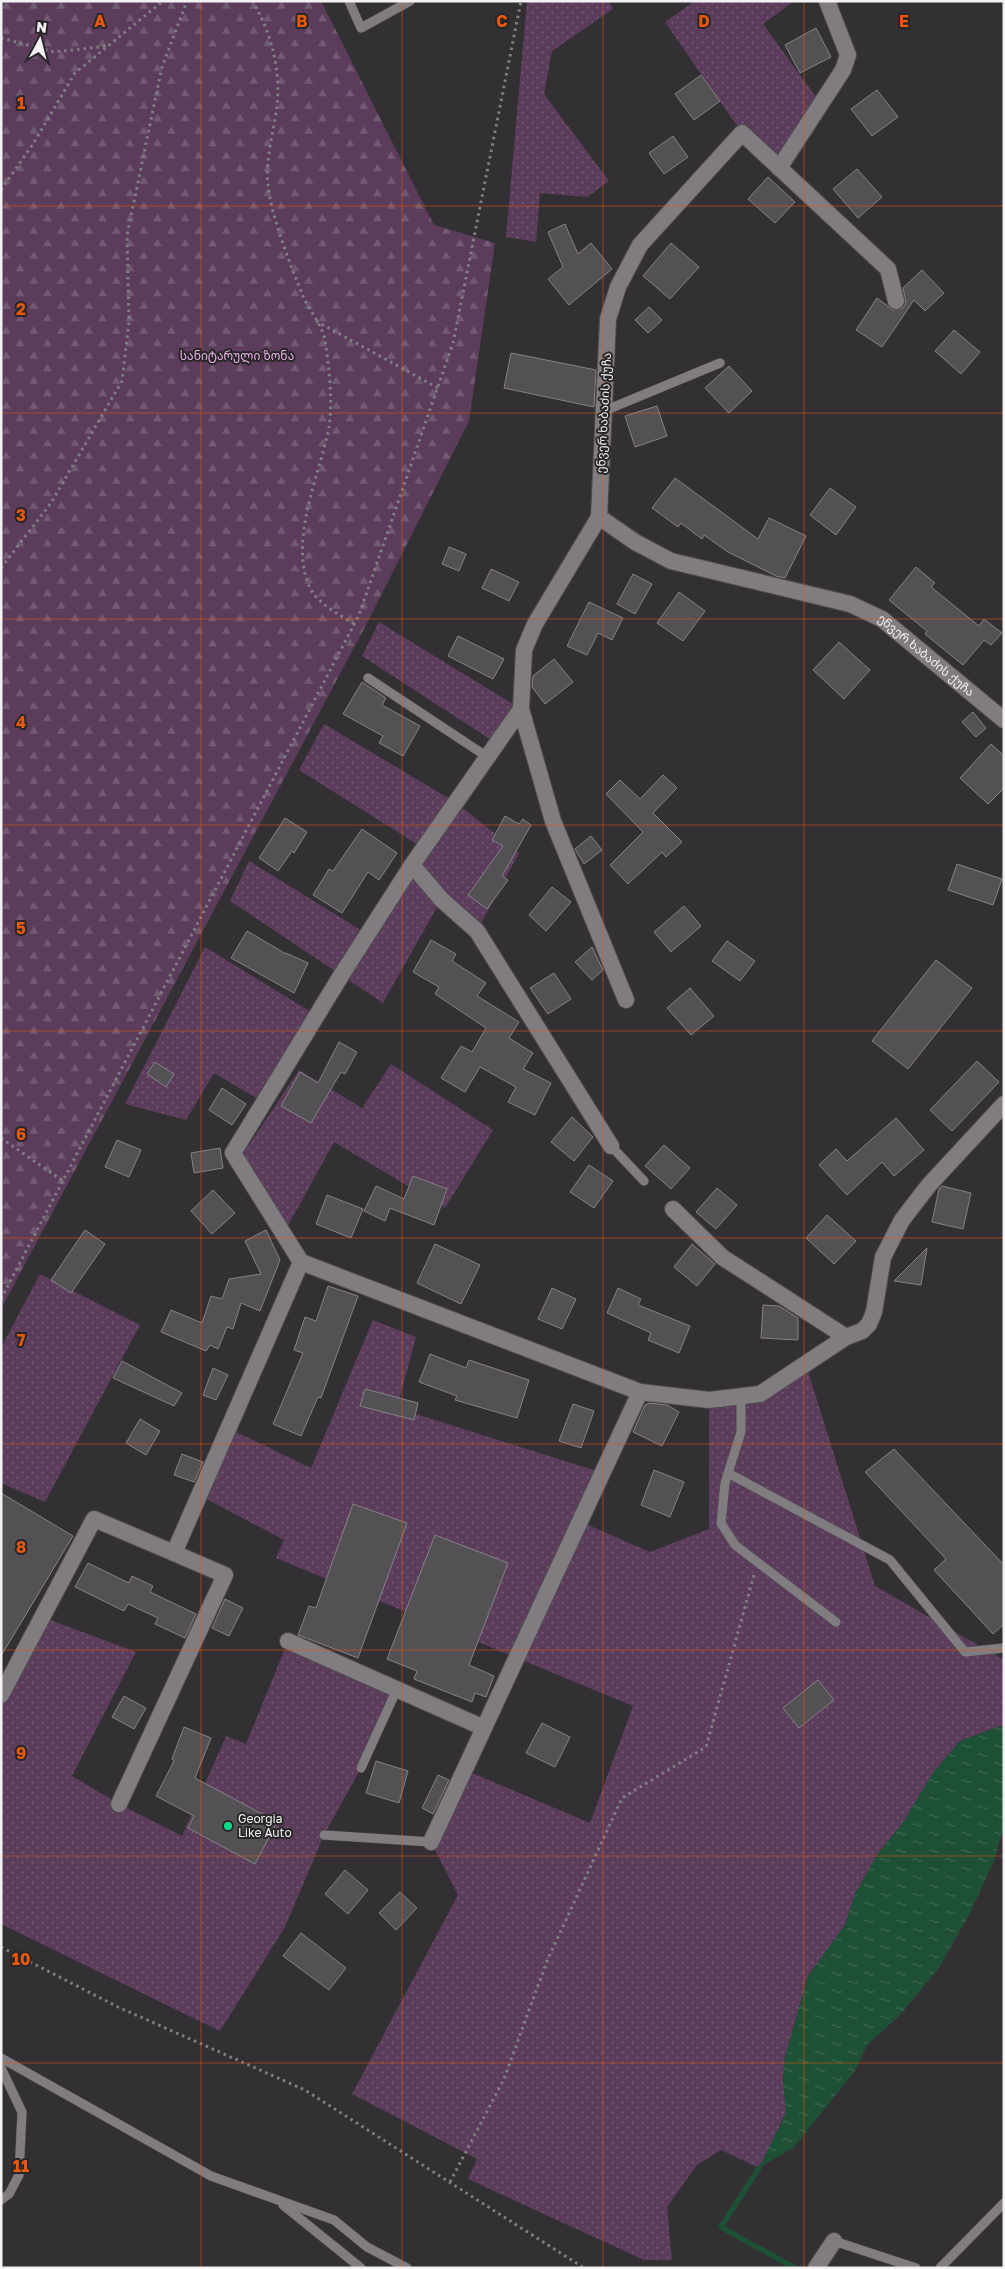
<svg xmlns="http://www.w3.org/2000/svg" width="1005" height="2269" font-family="'Golos Text','Noto Sans Georgian',sans-serif">
<style>
.grass{fill:url(#grass-dots)}
.forest{fill:url(#forest-firs)}
.water{fill:url(#water-ripples)}
.lines{fill:none;stroke-linecap:round;stroke-linejoin:round}
.stream{stroke:#1e5036;stroke-width:5.5}
.building{fill:#545154;stroke:#868286}
.service-casing{stroke:#4f4c4f;stroke-width:10}
.minor-casing{stroke:#4f4c4f;stroke-width:18}
.path{stroke:#827f82;stroke-width:3;stroke-dasharray:2.5 4;stroke-linecap:butt}
.service{stroke:#807c80;stroke-width:9}
.minor{stroke:#807c80;stroke-width:16}
.grid{fill:none;stroke:#e8590c;stroke-width:1;stroke-opacity:0.55}
.poi-dot{fill:#0cd98a;stroke:#292629;stroke-width:2}
.labels{text-anchor:middle;stroke-width:4;stroke-linejoin:round;paint-order:stroke}
.park-label{font-size:12px;fill:#eab0e9;stroke:#292629}
.street-label{font-size:12px;fill:#f3f1f3;stroke:#292629}
.poi-label{font-size:12px;fill:#f3f1f3;stroke:#292629;text-anchor:start}
.grid-label{font-size:16px;text-anchor:middle;font-weight:bold;fill:#e8590c;stroke:#292629;stroke-width:4;stroke-linejoin:round;paint-order:stroke}
</style>
<defs>
<pattern id="grass-dots" width="8" height="8" patternUnits="userSpaceOnUse" patternTransform="scale(1.25)"><rect width="8" height="8" fill="#5b3d5b"/><path d="M2 2h.1M6 6h.1" fill="none" stroke="#735a73" stroke-width="1.8" stroke-linecap="round"/></pattern>
<pattern id="forest-firs" width="22" height="20" patternUnits="userSpaceOnUse" patternTransform="scale(1.25)"><rect width="22" height="20" fill="#5b3d5b"/><path d="M5 1l3.5 6h-7zM16 11l3.5 6h-7z" fill="#735a73"/></pattern>
<pattern id="water-ripples" width="26" height="14" patternUnits="userSpaceOnUse" patternTransform="scale(1.25)"><rect width="26" height="14" fill="#1e5036"/><path d="M2 4q2-2 4 0t4 0M15 11q2-2 4 0t4 0" fill="none" stroke="#3f6a54"/></pattern>
</defs>
<rect width="100%" height="100%" fill="#333033"/>
<path class="grass" d="M527,1H609L613,9L552,51L544,94L609,181L587,197L540,193L536,242L506,237Z
M695,1H794L763,24L821,104L779,168L742,133L665,22Z
M379,622L521,709L496,743L362,656Z
M324,724L455,802L519,853L477,931L441,900L383,1003L230,901L249,861L367,934L423,848L299,770Z
M205,947L316,1015L261,1101L214,1073L186,1120L125,1104Z
M391,1064L493,1130L445,1208L334,1142L283,1235L241,1157L299,1070L362,1108Z
M40,1274L140,1325L45,1502L1,1483V1348Z
M373,1320L416,1337L397,1408L603,1473L581,1522L650,1552L709,1529V1400L760,1394L806,1365L875,1586L1004,1660V1727L1000,1726L960,1741L932,1774L904,1821L877,1855L855,1894L845,1925L808,1976L785,2057L783,2077L786,2113L759,2168L721,2150L697,2165L667,2207L672,2260H644L468,2179L477,2159L352,2094L458,1895L431,1842L465,1770L590,1823L633,1706L276,1558L284,1540L199,1495L228,1428L311,1468Z
M42,1617L136,1652L72,1776L119,1804L182,1836L226,1736L246,1744L288,1641L397,1689L361,1768L324,1835L285,1927L220,2031L1,1924V1695Z"/>
<path class="forest" d="M1,1H321L434,225L495,243L469,421L364,629L1,1309Z"/>
<path class="water" d="M1000,1726L1004,1727V1825L994,1861L969,1915L939,1968L899,2016L867,2045L855,2071L794,2147L759,2168L786,2113L783,2077L785,2057L808,1976L845,1925L855,1894L877,1855L904,1821L932,1774L960,1741Z"/>
<g class="lines">
<path class="stream" d="M759,2168L721,2227L795,2268"/>
</g>
<path class="building" d="M816,28L831,57L800,73L785,45Z
M701,75L720,101L694,120L675,94Z
M877,90L898,117L872,136L851,109Z
M673,136L688,157L664,174L649,153Z
M857,169L882,197L858,218L833,189Z
M768,177L795,202L775,223L748,199Z
M565,224L578,254L591,243L612,269L569,305L548,279L563,267L548,232Z
M671,243L699,267L670,299L643,276Z
M922,270L944,293L925,311L914,300L882,347L856,330L877,298L893,310L903,308L906,303L903,288Z
M649,307L662,320L648,333L635,320Z
M954,330L980,352L961,374L935,351Z
M511,353L596,370L594,407L504,388Z
M729,366L752,391L729,413L705,388Z
M657,406L667,436L635,447L625,416Z
M675,478L758,539L769,518L806,536L785,578L776,576L728,552L704,535L702,539L681,523L678,527L652,508Z
M830,488L856,507L836,535L810,515Z
M449,547L466,554L459,571L442,564Z
M916,567L935,583L931,587L979,626L984,619L1002,633L991,645L984,640L963,665L925,634L927,631L889,600Z
M491,569L519,582L509,601L482,588Z
M633,574L652,584L635,614L617,604Z
M679,592L705,611L683,641L657,623Z
M589,602L623,618L612,640L598,633L587,655L567,646Z
M458,636L504,659L493,679L448,656Z
M839,642L870,670L844,699L813,670Z
M554,659L573,682L545,704L532,687L533,676Z
M362,682L386,698L382,705L420,726L403,756L379,743L383,736L343,714Z
M973,712L986,728L976,737L962,722Z
M991,744L1004,756V788L988,804L960,778Z
M663,775L677,788L653,813L682,842L666,857L662,852L628,884L610,865L643,832L606,794L620,780L640,799Z
M505,816L519,824L523,819L531,825L502,876L508,880L487,909L468,895L503,846L492,840Z
M285,818L307,832L294,853L292,851L278,871L259,858Z
M362,829L397,853L379,880L368,872L342,913L313,895L329,869L333,871Z
M591,836L602,850L584,864L575,849Z
M957,864L1002,879L993,905L948,890Z
M552,887L571,902L546,931L529,915Z
M684,906L701,926L671,952L654,932Z
M247,931L286,954V953L308,963L294,993L231,958Z
M431,940L456,954L452,961L486,983L477,996L519,1022L509,1038L533,1053L523,1069L551,1083L535,1115L508,1102L516,1087L480,1067L465,1092L441,1078L461,1046L472,1052L486,1028L435,994L439,987L413,972Z
M727,941L755,961L740,981L712,961Z
M592,947L603,970L592,980L575,962Z
M936,960L972,988L908,1069L872,1041Z
M554,973L571,999L548,1014L530,988Z
M690,988L714,1016L691,1035L667,1008Z
M339,1042L357,1052L345,1074L341,1072L311,1123L281,1106L300,1072L318,1083Z
M977,1061L999,1082L952,1131L930,1110Z
M155,1062L174,1074L166,1087L147,1074Z
M222,1088L246,1104L232,1125L209,1110Z
M572,1117L593,1137L574,1161L551,1142Z
M896,1118L924,1150L894,1176L882,1162L847,1195L819,1165L836,1149L847,1161Z
M117,1140L141,1150L129,1177L105,1167Z
M664,1145L690,1168L671,1189L645,1166Z
M220,1148L223,1168L194,1173L191,1153Z
M589,1165L613,1181L594,1208L570,1192Z
M413,1176L447,1189L434,1225L390,1208L385,1221L364,1211L376,1186L404,1199Z
M942,1186L971,1193L963,1229L932,1222L939,1189Z
M717,1188L737,1205L716,1229L696,1212Z
M213,1190L235,1213L212,1234L191,1211Z
M327,1195L363,1209L351,1238L316,1224Z
M827,1215L856,1241L834,1264L806,1238Z
M85,1230L105,1244L71,1293L51,1280Z
M266,1230L280,1260L260,1311L241,1303L233,1329L227,1327L218,1349L210,1345L206,1351L161,1332L171,1310L202,1323L211,1296L222,1299L229,1279L261,1274L245,1241Z
M435,1244L480,1265L461,1304L417,1283Z
M692,1244L715,1264L697,1286L674,1267Z
M927,1248L921,1285L894,1281Z
M328,1286L358,1296L321,1398L318,1397L301,1436L273,1424L303,1353L294,1350L305,1317L316,1321Z
M552,1288L576,1299L562,1329L538,1319Z
M618,1288L641,1299L638,1305L690,1326L679,1353L648,1340L651,1333L607,1313Z
M763,1305L779,1306L798,1318V1340L761,1338Z
M430,1354L466,1368L469,1360L529,1380L517,1418L455,1400L457,1396L419,1382Z
M122,1361L182,1393L174,1406L113,1378Z
M213,1368L228,1375L216,1400L203,1395Z
M365,1389L418,1403L414,1420L360,1406Z
M649,1403L667,1405L679,1412L662,1446L633,1432L645,1405Z
M573,1404L594,1411L581,1448L559,1441Z
M140,1419L160,1431L146,1455L126,1443Z
M894,1449L1004,1565V1624L993,1634L934,1570L946,1559L865,1472Z
M182,1454L203,1462L194,1482L174,1475Z
M654,1470L684,1482L670,1517L641,1505Z
M1,1493L73,1536L1,1656Z
M353,1504L407,1523L358,1658L298,1635L309,1606L316,1608Z
M435,1535L508,1563L469,1665L494,1676L486,1697L475,1693L472,1702L414,1679L417,1671L387,1659Z
M88,1563L129,1583L132,1576L153,1586L150,1592L196,1614L185,1638L155,1624L158,1618L128,1604L124,1611L75,1587Z
M225,1599L243,1608L229,1636L212,1628Z
M818,1680L834,1700L799,1728L783,1708Z
M124,1696L146,1708L134,1729L112,1717Z
M542,1723L570,1737L555,1767L526,1753Z
M184,1727L211,1738L195,1778L277,1822L255,1864L188,1828L194,1816L156,1796L174,1761L172,1759Z
M376,1761L408,1771L399,1803L366,1793Z
M438,1775L449,1780L433,1814L422,1808Z
M345,1870L368,1890L348,1914L325,1894Z
M400,1892L417,1908L396,1930L379,1913Z
M301,1933L346,1968L329,1990L283,1956Z"/>
<g class="lines">
<defs>
<path id="service" d="M349,1L361,28L410,1
M604,411L720,363
M368,678L486,756
M611,1146L644,1181
M741,1396V1432L725,1483L721,1523L735,1545L836,1622
M728,1473L890,1560L965,1652L1004,1648
M361,1768L397,1689
M324,1835L431,1842
M1,2058L211,2176L334,2220L367,2247L407,2268
M1,2068L22,2112L19,2175L9,2194L1,2200
M283,2205L361,2268
M834,2241L916,2268
M940,2268L1004,2203"/>
<g id="minor">
<path d="M779,168L843,70L848,55L827,1"/>
<path id="s1" d="M896,301L888,269L742,133L640,245L618,287L608,319L599,517L635,542L671,561L850,604L882,619L1004,720"/>
<path d="M599,517L535,624L524,650L521,709L553,821L626,1000"/>
<path d="M521,709L412,865L442,900L477,931L611,1146"/>
<path d="M412,865L342,974L233,1153L301,1262L640,1392L709,1400L760,1394L846,1337L862,1331L869,1324L874,1312L883,1257L902,1220L929,1185L1004,1104"/>
<path d="M673,1209L722,1257L846,1337"/>
<path d="M288,1641L484,1728"/>
<path d="M1,1695L94,1519L174,1553"/>
<path d="M119,1804L225,1575L174,1553L301,1262"/>
<path d="M431,1842L640,1392"/>
<path d="M816,2268L834,2241"/>
</g>
</defs>
<use href="#service" class="service-casing"/>
<use href="#minor" class="minor-casing"/>
<path class="path" d="M252,1C271,30 281,71 277,106C274,130 265,161 268,185C271,216 291,267 303,296C309,310 322,325 325,340C329,367 333,400 329,427C320,475 289,538 309,586C317,604 339,614 354,624
M1,38L54,52L108,46
M1,190L33,144L75,73L163,1
M316,321L438,388
M1,568L51,503L122,381L129,322L127,235L162,67L187,1
M1,1138L63,1181
M1,1299L359,615L453,343L521,1
M1,1947L118,2007L305,2090L584,2268
M450,2182L504,2079L547,1961L622,1798L706,1747L754,1575"/>
<use href="#service" class="service"/>
<use href="#minor" class="minor"/>
</g>
<path class="grid" d="M201,1V2268M402,1V2268M603,1V2268M804,1V2268M1,206H1004M1,413H1004M1,619H1004M1,825H1004M1,1031H1004M1,1238H1004M1,1444H1004M1,1650H1004M1,1856H1004M1,2063H1004"/>
<circle class="poi-dot" cx="228" cy="1826" r="5"/>
<g class="labels">
<g class="park-label">
<text x="237" y="360">სანიტარული ზონა</text>
</g>
<g class="street-label">
<text transform="translate(604 413) rotate(-87)" y="4">ენვერ ხაბაძის ქუჩა</text>
<text dy="4" stroke="none"><textPath href="#s1" startOffset="1024">ენვერ ხაბაძის ქუჩა</textPath></text>
</g>
<g class="poi-label">
<text x="238" y="1823">Georgia<tspan x="238" dy="14">Like Auto</tspan></text>
</g>
</g>
<g class="grid-label">
<text x="100" y="27">A</text>
<text x="302" y="27">B</text>
<text x="502" y="27">C</text>
<text x="704" y="27">D</text>
<text x="904" y="27">E</text>
<text x="21" y="109">1</text>
<text x="21" y="315">2</text>
<text x="21" y="521">3</text>
<text x="21" y="728">4</text>
<text x="21" y="934">5</text>
<text x="21" y="1140">6</text>
<text x="21" y="1346">7</text>
<text x="21" y="1553">8</text>
<text x="21" y="1759">9</text>
<text x="21" y="1965">10</text>
<text x="21" y="2172">11</text>
</g>
<rect width="1005" height="2269" fill="none" stroke="#f3f1f3" stroke-width="5"/>
<g transform="translate(40 40) rotate(7)" stroke="#292629" stroke-width="4" paint-order="stroke">
<path d="M0-4L9 19L0 12L-9 19Z" fill="#f3f1f3"/>
<text y="-8" font-size="14" font-weight="bold" text-anchor="middle" fill="#f3f1f3">N</text>
</g>
</svg>
